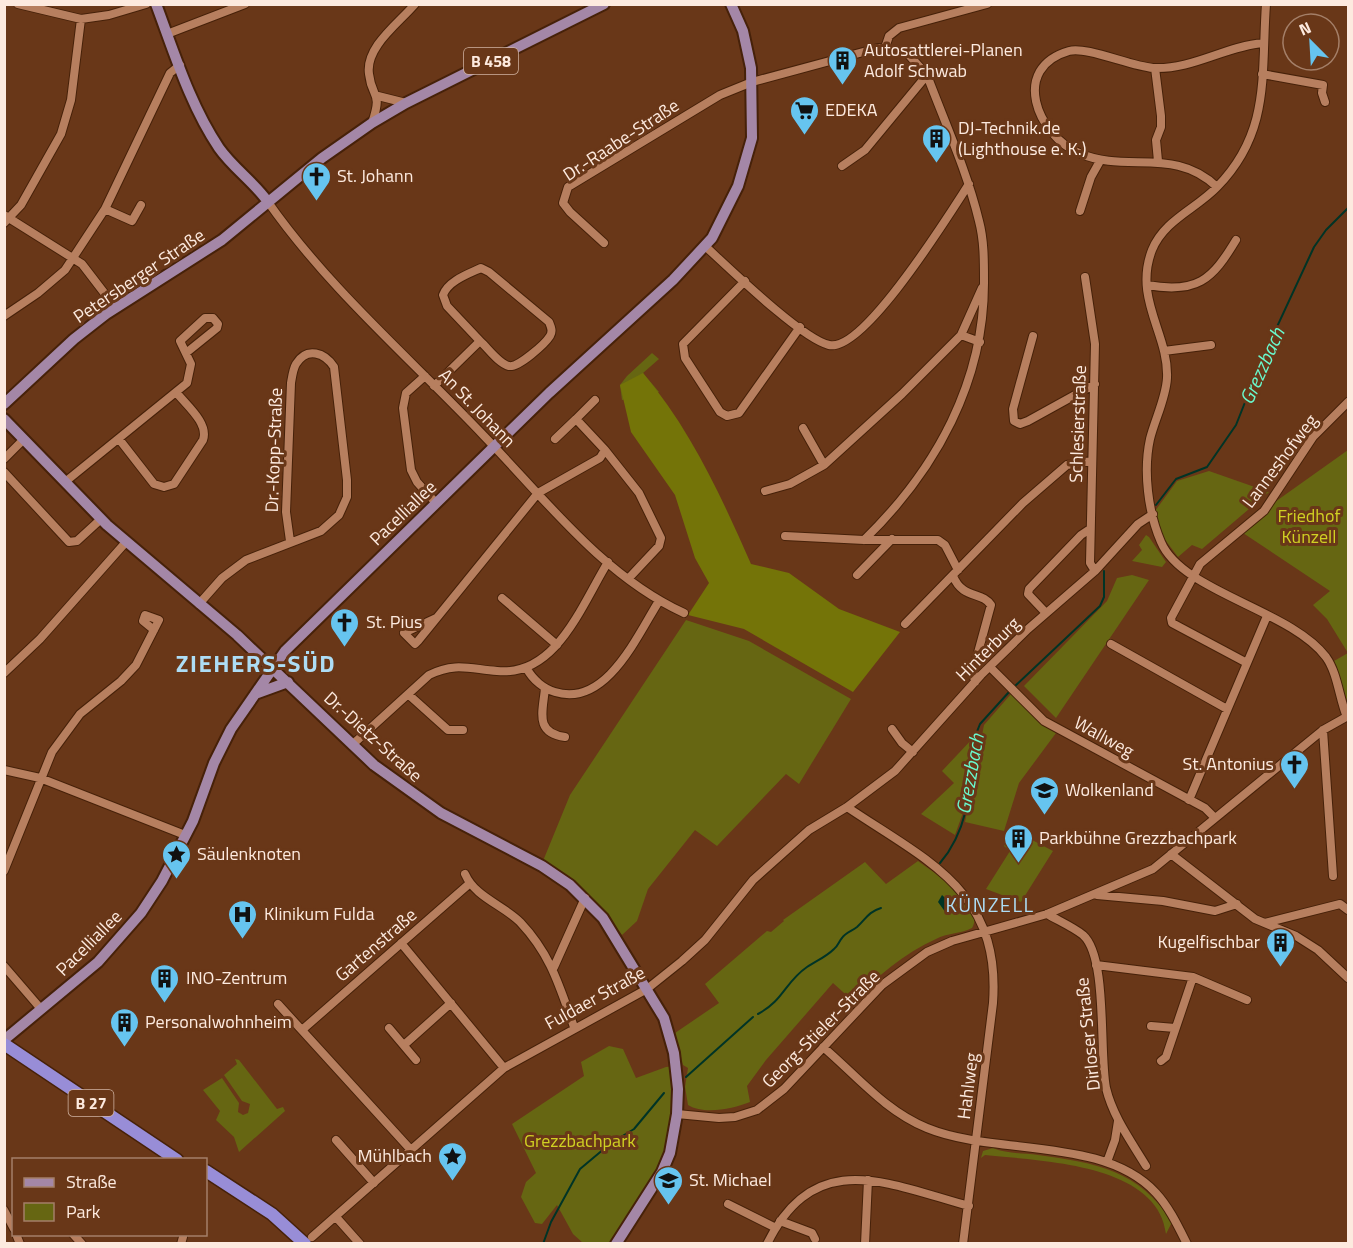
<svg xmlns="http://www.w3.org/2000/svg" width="1353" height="1248" font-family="'Titillium Web',sans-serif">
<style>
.green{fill:#666612}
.forest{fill:#747408}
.water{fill:#003426}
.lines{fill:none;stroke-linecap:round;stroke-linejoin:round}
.stream{stroke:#003426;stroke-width:2}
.minor-casing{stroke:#462109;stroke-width:10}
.major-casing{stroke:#462109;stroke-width:14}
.highway-casing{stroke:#462109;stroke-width:15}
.minor{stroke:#b77f5f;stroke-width:8}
.major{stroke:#a487a7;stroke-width:10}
.highway{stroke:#988dd7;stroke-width:12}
.labels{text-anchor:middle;stroke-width:6;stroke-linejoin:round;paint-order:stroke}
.shield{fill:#693718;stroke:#d1b4a3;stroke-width:1.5}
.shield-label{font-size:16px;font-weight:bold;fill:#fdeadf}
.poi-label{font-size:18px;fill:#fdeadf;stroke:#693718;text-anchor:start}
.street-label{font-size:18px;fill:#fdeadf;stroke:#693718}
.park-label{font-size:18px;fill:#d0d123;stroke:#693718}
.water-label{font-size:20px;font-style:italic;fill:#69f9cd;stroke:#693718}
.neighbourhood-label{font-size:20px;letter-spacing:1.5px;fill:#adddf5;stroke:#693718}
.district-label{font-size:24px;font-weight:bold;letter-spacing:1.5px;fill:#adddf5;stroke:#693718}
</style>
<rect width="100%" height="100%" fill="#693718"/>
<path class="green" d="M652,353L659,359L643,373L659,392L622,400L620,385L627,376Z
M1348,450V704L1334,661L1348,653L1327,619L1313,605L1330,591L1237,529Z
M1209,471L1269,492L1202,549L1192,545L1178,557L1163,537L1155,511L1177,481Z
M1146,535L1149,537L1166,562L1162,567L1132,561L1142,550L1139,545Z
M1132,575L1149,580L1056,718L1024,686L1107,601L1117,578Z
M686,620L749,641L851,699L799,784L786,774L717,846L695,830L648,889L637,921L622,935C599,904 576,881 543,861L570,795Z
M1011,694L1056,733L1019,783L1004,831L965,822L984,725Z
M974,737L965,807L955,835L921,814L954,783L942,771Z
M1013,830L1053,851L1021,902L986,889L1010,851L1004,846Z
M918,861C933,872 986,906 972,928C960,934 947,933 936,939C904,953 877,977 853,1001L833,983L766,1060L747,1086L750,1102C733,1109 704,1115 688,1105L685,1087L688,1068L683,1065L675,1033L719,1003L705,984L767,931L771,932L784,921L783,920L865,862L886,884Z
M609,1046L623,1049L636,1078L666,1067L676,1066L670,1153L616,1243H583L573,1234L557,1205L542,1224L535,1223L521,1197L526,1182L536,1173L512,1124L584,1076L581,1062Z
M235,1059L239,1060L277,1109L283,1107L285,1111L239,1152L234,1137L216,1120L220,1111L203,1090L222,1078L239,1103L238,1112L243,1115L248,1113L250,1104L242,1101L224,1075L237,1064Z
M993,1148C1007,1154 1023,1153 1038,1155C1096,1163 1139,1170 1172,1222L1166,1234C1158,1163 1040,1161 985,1155L981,1158L983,1151Z"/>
<path class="forest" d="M643,373C691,430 721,496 751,564L789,573L839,609L900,632L853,692L744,629L688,615L709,583L695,558L675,495L631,432L620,385Z"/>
<path class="water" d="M942,895L954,906L951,913H946L938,902Z"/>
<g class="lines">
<path class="stream" d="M1156,505L1176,479L1207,467L1236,425L1263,357L1314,247L1326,230L1348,208
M1015,686L1100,606L1104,597V571
M940,863C971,827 971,779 976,734L980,724L1009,692
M758,1014C784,1000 785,982 807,967C816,961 826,957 834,949C838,946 839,941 842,938C845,933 852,931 857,927C866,919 868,912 881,908
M686,1077L753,1017
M543,1244L551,1222L580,1169L611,1143L634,1129L664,1093"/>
<defs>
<path id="minor" d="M18,4L81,19L109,15L146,4
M1266,4C1261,75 1271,132 1217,187C1196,209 1164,220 1152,250C1133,299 1169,334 1167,378C1166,398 1155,419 1150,439C1143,471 1148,512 1161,542C1182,592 1291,610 1326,657C1338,674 1339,698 1347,717
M167,34L245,4
M885,48L889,36L899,28L987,4
M1155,68L1161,116V127L1156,140L1158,161
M1262,74L1323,85L1322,93L1325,102
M378,96L406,103
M372,123C383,90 372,100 369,74C365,47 399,23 415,4
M842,166L865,150L927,75
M1217,187C1175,146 1126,174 1079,153C1037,135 1010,68 1069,51C1086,46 1130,66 1153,68C1192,70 1226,46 1263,43
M268,202C329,289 412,360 484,436C545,499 603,576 684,613
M105,209L132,221L141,205
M1080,211L1091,177L1100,161
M4,215L82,264L115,307
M4,223L21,205L61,134L71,100L81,19
M604,243L570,212L563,203L568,187L720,95L752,82L878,48L908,54L927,75C945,123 967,171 979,221C984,240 984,260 984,280C985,381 936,470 864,540
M705,246C729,268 802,339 829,345C864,353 950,213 969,184
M1085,277L1095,344L1090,563L1095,571
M745,281L683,344L685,358L720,412L727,416L739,413L800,327
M1147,285C1197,294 1212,280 1236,240
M4,316L38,293L65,270L105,209L170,73L180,65
M961,335L980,342
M1033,336L1013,409L1014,421L1020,424L1028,421L1095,384
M1164,351L1211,345
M425,376L406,393L403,408L411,470L417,482L436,503
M434,386L480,341L447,306L443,295C448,281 468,274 481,268L489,272L549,322C551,327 553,331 550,336C545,344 518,368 509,366C499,364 488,348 480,341
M576,419L595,400
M803,428L824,465
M119,439L154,484L164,487L174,484L203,440C209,423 186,405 176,392
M555,439L576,419L605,450
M4,459L24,439
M4,472L69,542L77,541L101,519
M65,482L187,383L191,364L180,341L205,318H213L218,324L217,328L186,353
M765,491L790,484L824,465L902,394L961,335L982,288
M785,536L864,540H938L945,545L958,570
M857,575L892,539
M953,576C963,600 982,591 991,605L973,671L975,682
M502,598L557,645
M199,604L222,578L246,560L321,531L339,515L347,497V480L334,367C325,353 307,346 296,364C293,369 292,377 291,383L286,512L290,541
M1046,613L1028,594L1029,589L1081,535L1090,529
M436,618L404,633L415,644L418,641L538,493L600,458L605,450L639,493L661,538L659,546L628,579
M905,624L1023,503L1067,465L1091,461
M1111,644L1227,709
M1247,663L1172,623L1171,618L1200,564L1264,511L1313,437L1348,402
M990,667L1044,721L1205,808L1215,818
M527,669C533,680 544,689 555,692C606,708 637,636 659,601
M4,673L40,639L126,542
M545,688C543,711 534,733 565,737
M409,695L448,730H463
M892,729L902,743L913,752
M1323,730L1333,876
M352,745L429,675C455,662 470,669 497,671C556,677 581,606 608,562
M4,770L40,778L185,835
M1189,800L1267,616
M847,807C927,861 1001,890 993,1003L963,1244
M1171,854L1255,919L1296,936L1318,950L1348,978
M4,871L52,752L80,714L121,681L136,665L159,620L145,615L143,621L154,630
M465,874C475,897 503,905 520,922C551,955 559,985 574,1027
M1097,895L1163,901L1215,911L1237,904
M1047,914C1059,921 1073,927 1083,935C1108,957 1099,1053 1106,1088C1113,1117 1131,1141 1146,1166
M1265,923L1340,904L1348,910
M401,943L504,1068
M1096,965L1193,977L1247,1000
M4,966L41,1009
M554,967L585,898
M278,1004L411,1150
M1151,1026L1175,1028
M389,1028L416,1060
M302,1030L469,884
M404,1045L451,1003
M823,1047C856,1075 885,1111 927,1128C995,1156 1104,1136 1156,1193C1169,1207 1178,1226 1187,1244
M1161,1061L1166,1057L1193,977
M677,1114L719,1118L735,1117L757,1110L784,1089L882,985L927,952L952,941L1047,914L1153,869L1323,730L1348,716
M336,1140L374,1183
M1107,1162L1115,1140L1118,1121
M728,1204L776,1228
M4,1210L14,1229
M336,1217L360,1244
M780,1221L812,1233L815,1239
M16,1234L20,1244
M73,1234L82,1244
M312,1237L504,1068L647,989L682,961L705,940L753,880L809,830L847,807L895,771L981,675L1028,629L1095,571L1138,524L1153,514
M181,1244L183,1237
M767,1244C815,1146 888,1184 969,1206
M865,1244L868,1180"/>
<path id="major" d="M156,4C174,52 190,105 219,148C233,168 254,182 268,202
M4,404L74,339L106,314L222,240L322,158L372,123L406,103L604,4
M4,419L107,525L237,635L374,765L441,813L542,866L570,885L603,918L664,1018L674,1053L678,1089L677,1114L670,1153L662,1172L616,1244
M255,694L288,682
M4,1040L98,962L141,913L162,881L193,821L214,763L231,729L285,651L549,393L673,280L712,238L738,186L752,138L751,68L743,31L731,4"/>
<path id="highway" d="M4,1044L177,1160
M206,1171L272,1214L305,1244"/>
</defs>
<use href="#minor" class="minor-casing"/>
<use href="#major" class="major-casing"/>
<use href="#highway" class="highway-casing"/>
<use href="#minor" class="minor"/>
<use href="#major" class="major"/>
<use href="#highway" class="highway"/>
</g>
<defs>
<symbol id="building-pin" viewBox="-11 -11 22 30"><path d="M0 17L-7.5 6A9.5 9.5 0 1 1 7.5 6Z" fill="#66c4ef" stroke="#693718"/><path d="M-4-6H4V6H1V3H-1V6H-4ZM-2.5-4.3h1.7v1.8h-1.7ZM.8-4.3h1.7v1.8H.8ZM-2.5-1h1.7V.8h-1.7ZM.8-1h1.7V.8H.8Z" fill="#111"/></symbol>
<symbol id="supermarket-pin" viewBox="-11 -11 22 30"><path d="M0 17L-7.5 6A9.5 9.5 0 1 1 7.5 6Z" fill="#66c4ef" stroke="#693718"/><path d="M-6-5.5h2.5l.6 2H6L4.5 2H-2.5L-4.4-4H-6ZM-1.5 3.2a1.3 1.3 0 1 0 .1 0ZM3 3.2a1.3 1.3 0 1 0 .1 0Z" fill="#111"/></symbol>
<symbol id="church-pin" viewBox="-11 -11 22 30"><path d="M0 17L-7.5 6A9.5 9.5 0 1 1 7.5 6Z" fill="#66c4ef" stroke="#693718"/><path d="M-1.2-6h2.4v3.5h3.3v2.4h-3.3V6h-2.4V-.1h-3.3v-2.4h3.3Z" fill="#111"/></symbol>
<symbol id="school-pin" viewBox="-11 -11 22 30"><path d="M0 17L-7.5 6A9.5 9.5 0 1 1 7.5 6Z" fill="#66c4ef" stroke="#693718"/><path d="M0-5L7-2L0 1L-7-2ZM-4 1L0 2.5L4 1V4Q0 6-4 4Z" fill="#111"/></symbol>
<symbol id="sight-pin" viewBox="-11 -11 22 30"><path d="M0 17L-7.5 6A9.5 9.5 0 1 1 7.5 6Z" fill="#66c4ef" stroke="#693718"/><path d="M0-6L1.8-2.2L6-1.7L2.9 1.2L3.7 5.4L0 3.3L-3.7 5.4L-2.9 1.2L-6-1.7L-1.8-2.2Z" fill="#111"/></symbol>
<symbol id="hospital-pin" viewBox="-11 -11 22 30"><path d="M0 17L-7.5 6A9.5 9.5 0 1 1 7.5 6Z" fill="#66c4ef" stroke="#693718"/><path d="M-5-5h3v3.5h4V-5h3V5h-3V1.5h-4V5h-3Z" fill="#111"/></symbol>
</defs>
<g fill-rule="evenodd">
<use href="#building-pin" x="826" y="44" width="33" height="45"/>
<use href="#supermarket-pin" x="788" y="94" width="33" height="45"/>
<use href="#building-pin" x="920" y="122" width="33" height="45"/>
<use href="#church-pin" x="300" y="160" width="33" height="45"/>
<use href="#church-pin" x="328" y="606" width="33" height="45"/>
<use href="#church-pin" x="1278" y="748" width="33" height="45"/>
<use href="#school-pin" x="1028" y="774" width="33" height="45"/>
<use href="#building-pin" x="1002" y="822" width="33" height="45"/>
<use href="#sight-pin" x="160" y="838" width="33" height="45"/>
<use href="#hospital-pin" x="226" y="898" width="33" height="45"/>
<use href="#building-pin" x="1264" y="926" width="33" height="45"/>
<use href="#building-pin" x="148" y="962" width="33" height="45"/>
<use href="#building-pin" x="108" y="1006" width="33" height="45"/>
<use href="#sight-pin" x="436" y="1140" width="33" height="45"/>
<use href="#school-pin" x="652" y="1164" width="33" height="45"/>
</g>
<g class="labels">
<g class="shield">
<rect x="464" y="48" width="54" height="26" rx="4.5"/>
<rect x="68.5" y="1090" width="45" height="26" rx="4.5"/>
</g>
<g class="shield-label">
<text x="491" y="67">B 458</text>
<text x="91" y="1109">B 27</text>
</g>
<g class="poi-label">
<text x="864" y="56">Autosattlerei-Planen<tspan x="864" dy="21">Adolf Schwab</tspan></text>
<text x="825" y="116">EDEKA</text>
<text x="958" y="134">DJ-Technik.de<tspan x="958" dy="21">(Lighthouse e. K.)</tspan></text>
<text x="337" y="182">St. Johann</text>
<text x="366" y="628">St. Pius</text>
<text x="1274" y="770" text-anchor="end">St. Antonius</text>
<text x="1065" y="796">Wolkenland</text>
<text x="1039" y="844">Parkbühne Grezzbachpark</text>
<text x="197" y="860">Säulenknoten</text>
<text x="264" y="920">Klinikum Fulda</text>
<text x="1260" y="948" text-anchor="end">Kugelfischbar</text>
<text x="186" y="984">INO-Zentrum</text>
<text x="145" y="1028">Personalwohnheim</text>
<text x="432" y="1162" text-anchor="end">Mühlbach</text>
<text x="689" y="1186">St. Michael</text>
</g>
<g class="street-label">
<text transform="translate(621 140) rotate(-33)" y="6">Dr.-Raabe-Straße</text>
<text transform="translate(139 276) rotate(-34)" y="6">Petersberger Straße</text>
<text transform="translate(477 408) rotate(46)" y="6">An St. Johann</text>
<text transform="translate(1078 424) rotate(-88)" y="6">Schlesierstraße</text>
<text transform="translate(274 450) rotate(-88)" y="6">Dr.-Kopp-Straße</text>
<text transform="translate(1280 461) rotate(-53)" y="6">Lanneshofweg</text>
<text transform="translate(403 513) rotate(-44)" y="6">Pacelliallee</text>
<text transform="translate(988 649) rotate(-45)" y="6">Hinterburg</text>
<text transform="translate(373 737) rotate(42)" y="6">Dr.-Dietz-Straße</text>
<text transform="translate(1104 737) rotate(29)" y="6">Wallweg</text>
<text transform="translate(89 943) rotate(-45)" y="6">Pacelliallee</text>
<text transform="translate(376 945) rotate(-41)" y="6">Gartenstraße</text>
<text transform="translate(595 998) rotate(-29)" y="6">Fuldaer Straße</text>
<text transform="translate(821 1029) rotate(-45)" y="6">Georg-Stieler-Straße</text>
<text transform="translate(1088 1034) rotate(-96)" y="6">Dirloser Straße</text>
<text transform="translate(968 1086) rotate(-83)" y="6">Hahlweg</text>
</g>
<g class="park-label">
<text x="1309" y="522">Friedhof<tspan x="1309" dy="21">Künzell</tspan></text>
<text x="580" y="1147">Grezzbachpark</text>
</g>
<g class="water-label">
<text transform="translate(1262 366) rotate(-66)" y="7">Grezzbach</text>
<text transform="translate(970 774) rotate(-80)" y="7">Grezzbach</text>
</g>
<g class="neighbourhood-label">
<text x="990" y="912">KÜNZELL</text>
</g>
<g class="district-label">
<text x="256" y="672">ZIEHERS-SÜD</text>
</g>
</g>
<rect width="1353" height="1248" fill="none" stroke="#fdeadf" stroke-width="12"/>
<rect x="12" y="1158" width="195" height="78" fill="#693718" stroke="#a47f68" stroke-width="1.5"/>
<rect x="24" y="1178" width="30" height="9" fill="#a487a7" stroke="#a47f68" stroke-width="1.5"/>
<text x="66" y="1188" font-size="18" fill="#fdeadf">Straße</text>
<rect x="24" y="1203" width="30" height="18" fill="#666612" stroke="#a47f68" stroke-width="1.5"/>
<text x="66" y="1218" font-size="18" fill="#fdeadf">Park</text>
<g transform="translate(1311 42) rotate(336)"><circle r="28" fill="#693718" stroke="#a47f68" stroke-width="1.5"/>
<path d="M0-4.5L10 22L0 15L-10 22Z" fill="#66c4ef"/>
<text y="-9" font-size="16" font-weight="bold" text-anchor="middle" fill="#fdeadf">N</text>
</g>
</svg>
